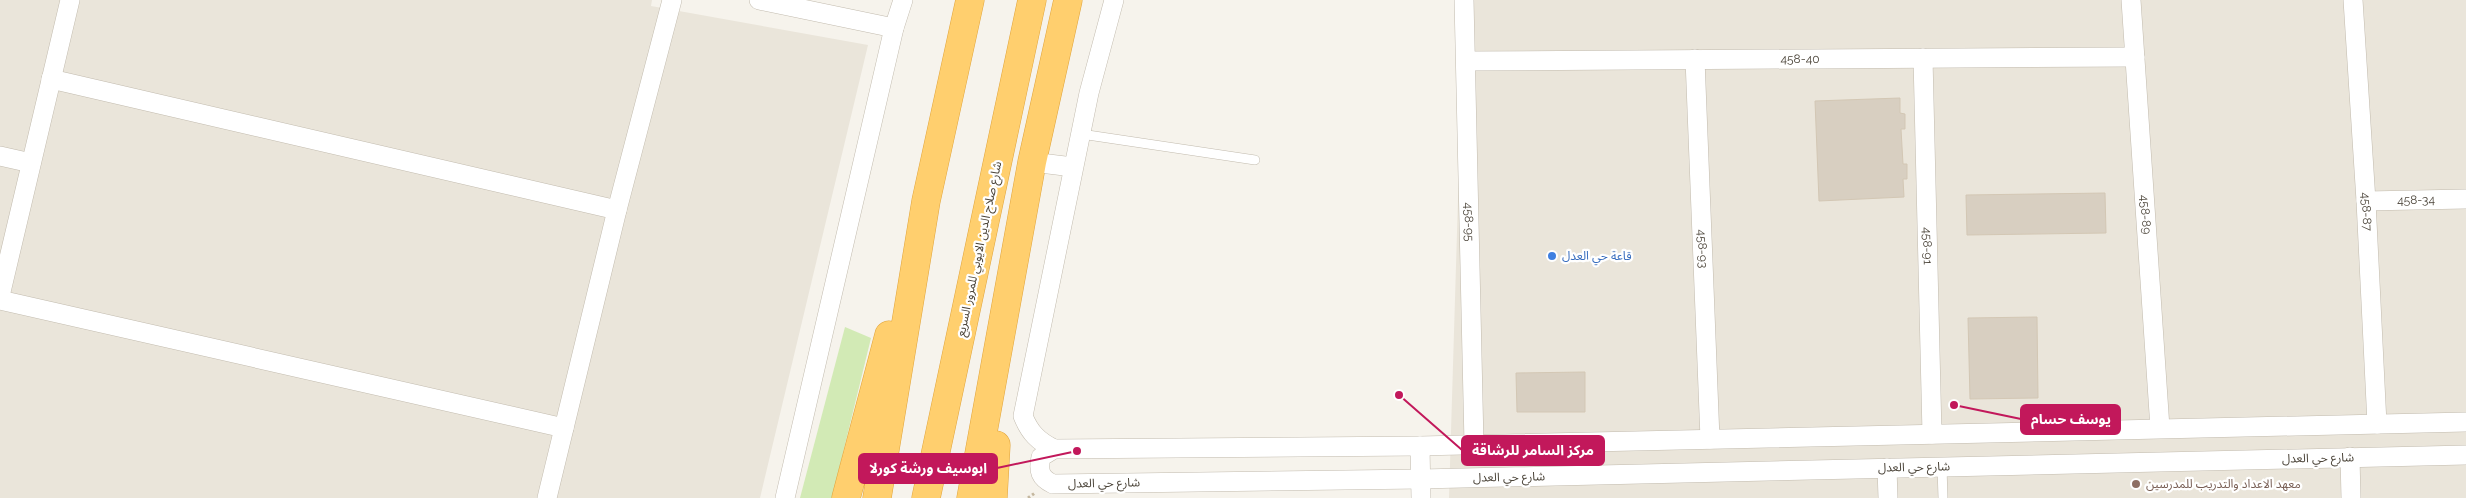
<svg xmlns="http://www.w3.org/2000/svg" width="2466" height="498" font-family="Raleway,'Noto Sans Arabic',sans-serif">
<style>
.residential{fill:#eae5da}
.green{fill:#d2eab5}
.building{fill:#d8cfc1;stroke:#d3c7b4}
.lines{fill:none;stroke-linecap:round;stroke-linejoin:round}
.lane-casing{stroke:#c2bbae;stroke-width:10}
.street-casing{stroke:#c2bbae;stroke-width:20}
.highway-casing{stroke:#e0a43c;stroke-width:29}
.path{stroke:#c4b79f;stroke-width:3;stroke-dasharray:2.5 2.5;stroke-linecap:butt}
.lane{stroke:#fff;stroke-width:9}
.street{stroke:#fff;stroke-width:19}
.highway{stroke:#ffcf6e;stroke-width:28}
.shop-dot{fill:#3f7fe0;stroke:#fff;stroke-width:2}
.education-dot{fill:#8d6e63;stroke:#fff;stroke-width:2}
.labels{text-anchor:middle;stroke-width:4.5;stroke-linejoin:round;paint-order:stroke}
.street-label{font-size:12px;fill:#4b4439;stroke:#fff}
.shop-label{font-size:12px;fill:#366cbe;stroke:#fff;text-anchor:start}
.education-label{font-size:12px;fill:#785e54;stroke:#fff;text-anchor:start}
.leader{fill:none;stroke:#c2185b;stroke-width:2}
.callout-dot{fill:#c2185b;stroke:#fff;stroke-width:2}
.callout{fill:#c2185b;stroke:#c2185b;stroke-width:2}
.callout-label{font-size:14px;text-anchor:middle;font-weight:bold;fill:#fff}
</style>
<rect width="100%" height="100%" fill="#f6f3ec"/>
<path class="residential" d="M0,0H652L651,6L868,45L760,498H0Z
M1464,0H2466V498H1449Z"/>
<path class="green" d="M845,327L871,338L832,498H800Z"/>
<path class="building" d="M1900,98V113L1905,114V129H1901L1903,164H1907V179H1903L1904,197L1819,201L1815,101Z
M2105,193L2106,233L1967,235L1966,195Z
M2037,317L2038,398L1970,399L1968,318Z
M1585,372V412H1517L1516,373Z"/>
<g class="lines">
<defs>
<path id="lane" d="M1081,134L1255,160
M1942,467L1943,498"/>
<g id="street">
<path d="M759,0L894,28"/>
<path id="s1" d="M1464,0L1474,444"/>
<path id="s2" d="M2131,0L2160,428"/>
<path id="s3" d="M2353,0L2366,201L2377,424"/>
<path id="s4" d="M1923,58L1932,434"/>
<path id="s5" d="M1695,59L1710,439"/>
<path id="s6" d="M1466,61L2135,57"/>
<path d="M51,79L617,210"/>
<path d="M0,156L31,163"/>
<path d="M1032,162L1073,167"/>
<path id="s7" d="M2366,201L2466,199"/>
<path d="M0,296L70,0"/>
<path d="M0,300L564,428"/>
<path d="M2466,422L1420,446L1054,449L1041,457C1038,471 1040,478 1053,484L1421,479L2466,455"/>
<path d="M1420,446L1421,498"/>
<path d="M1054,449C1038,441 1030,433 1023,416L1089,93L1114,0"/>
<path d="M2350,457L2351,498"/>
<path d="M1887,468L1888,498"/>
<path d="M547,498L617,210L672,0"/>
<path d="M785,498L894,28L903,0"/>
</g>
<path id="highway" d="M846,498L889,335
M877,498L926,201L970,0
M926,498L1032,0
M971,498L1032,162L1068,0
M993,498L996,445"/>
</defs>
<use href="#lane" class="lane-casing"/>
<use href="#street" class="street-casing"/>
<use href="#highway" class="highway-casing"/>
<path class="path" d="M1028,498L1035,493"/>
<use href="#lane" class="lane"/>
<use href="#street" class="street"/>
<use href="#highway" class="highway"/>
</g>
<circle class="shop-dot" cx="1552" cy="256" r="5"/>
<circle class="education-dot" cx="2136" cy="484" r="5"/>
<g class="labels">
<g class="street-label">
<text dy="4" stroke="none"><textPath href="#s6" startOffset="334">458-40</textPath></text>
<text dy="4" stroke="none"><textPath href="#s7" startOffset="50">458-34</textPath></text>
<text dy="4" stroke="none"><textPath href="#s3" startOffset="212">458-87</textPath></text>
<text dy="4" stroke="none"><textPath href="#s2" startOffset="215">458-89</textPath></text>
<text dy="4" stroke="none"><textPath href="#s1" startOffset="222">458-95</textPath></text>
<text dy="4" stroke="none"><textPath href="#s4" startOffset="188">458-91</textPath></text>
<text transform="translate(979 249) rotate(-78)" y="4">شارع صلاح الدين الايوبي للمرور السريع</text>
<text dy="4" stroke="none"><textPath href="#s5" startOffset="190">458-93</textPath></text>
<text transform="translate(2318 458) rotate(-1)" y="4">شارع حي العدل</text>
<text transform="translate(1914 467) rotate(-1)" y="4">شارع حي العدل</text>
<text transform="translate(1509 477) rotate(-1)" y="4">شارع حي العدل</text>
<text transform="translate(1104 483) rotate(-1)" y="4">شارع حي العدل</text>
</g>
<g class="shop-label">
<text x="1562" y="260">قاعة حي العدل</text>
</g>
<g class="education-label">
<text x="2146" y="488">معهد الاعداد والتدريب للمدرسين</text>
</g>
</g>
<path class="leader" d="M1954 405L2021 419M1399 395L1462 450M1077 451L997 468"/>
<g class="callout-dot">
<circle cx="1954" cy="405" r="5"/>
<circle cx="1399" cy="395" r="5"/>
<circle cx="1077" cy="451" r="5"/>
</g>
<g class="callout">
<rect x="2021" y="405" width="99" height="29" rx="5"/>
<rect x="1462" y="436" width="142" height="29" rx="5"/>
<rect x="859" y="454" width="138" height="29" rx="5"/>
</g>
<g class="callout-label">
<text x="2071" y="424">يوسف حسام</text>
<text x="1533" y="455">مركز السامر للرشاقة</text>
<text x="928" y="473">ابوسيف ورشة كورلا</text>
</g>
</svg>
